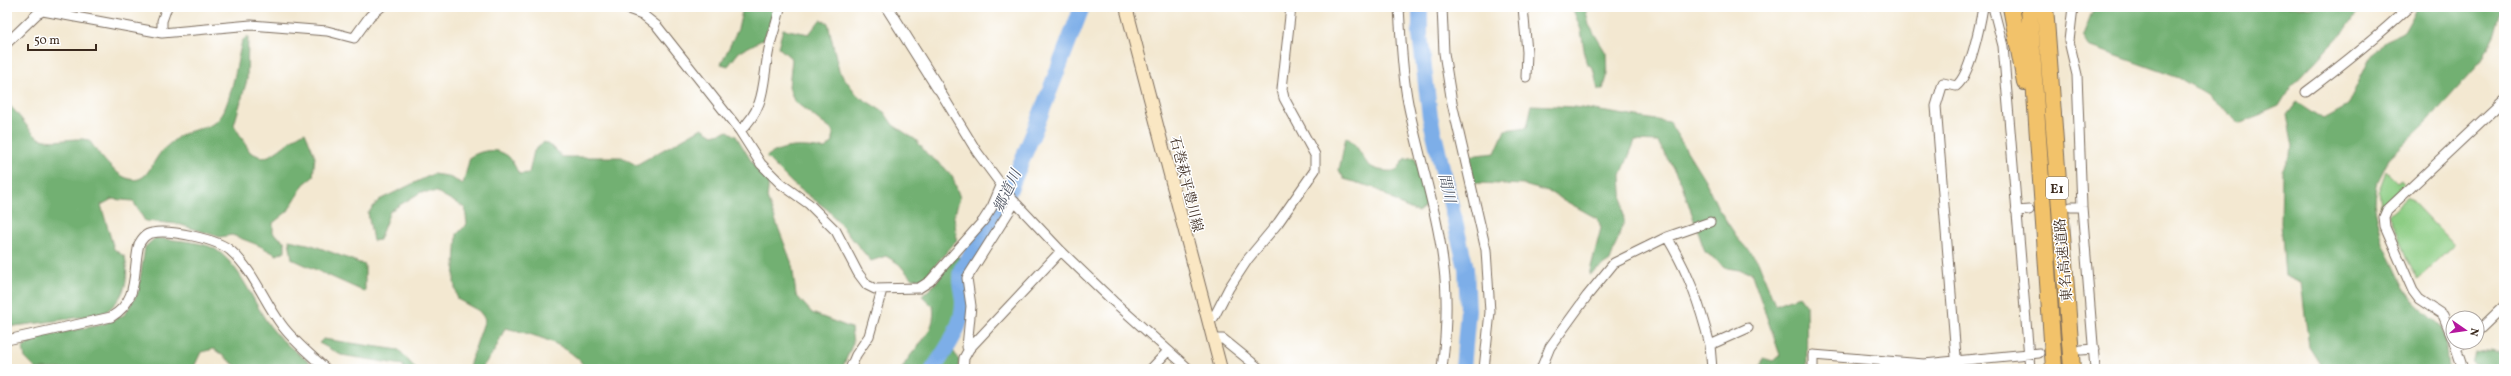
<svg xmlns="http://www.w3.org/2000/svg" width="2511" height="376" font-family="Vollkorn,'Noto Serif JP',serif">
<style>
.green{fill:#8dcd84;stroke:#647c51}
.forest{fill:#72b072;stroke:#566d48}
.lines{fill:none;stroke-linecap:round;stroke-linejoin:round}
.river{stroke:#7daee8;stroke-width:16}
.minor-casing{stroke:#7b6c5d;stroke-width:11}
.tertiary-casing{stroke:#7b6c5d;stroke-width:13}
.secondary-casing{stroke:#7b6c5d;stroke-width:14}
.motorway-casing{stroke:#7b6c5d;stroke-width:18}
.minor{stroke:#fff;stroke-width:9}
.tertiary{stroke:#fff;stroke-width:11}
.secondary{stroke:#fae7c3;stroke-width:12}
.motorway{stroke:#f2c26a;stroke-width:16}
.labels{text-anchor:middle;stroke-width:3;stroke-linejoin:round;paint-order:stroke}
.shield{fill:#fff;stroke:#766a62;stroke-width:1}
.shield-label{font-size:13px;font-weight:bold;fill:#3b2a1e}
.street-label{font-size:14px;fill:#3b2a1e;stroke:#fff}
.water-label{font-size:15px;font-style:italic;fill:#525865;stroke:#fff}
</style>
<rect width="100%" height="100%" fill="#fff"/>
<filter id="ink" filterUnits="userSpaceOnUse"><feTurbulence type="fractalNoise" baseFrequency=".025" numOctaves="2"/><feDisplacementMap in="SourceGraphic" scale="8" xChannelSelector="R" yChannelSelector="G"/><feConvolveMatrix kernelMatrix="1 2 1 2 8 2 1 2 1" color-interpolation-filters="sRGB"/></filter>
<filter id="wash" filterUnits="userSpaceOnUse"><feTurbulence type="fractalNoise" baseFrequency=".012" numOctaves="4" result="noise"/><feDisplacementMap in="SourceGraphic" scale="16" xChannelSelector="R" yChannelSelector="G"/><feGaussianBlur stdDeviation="0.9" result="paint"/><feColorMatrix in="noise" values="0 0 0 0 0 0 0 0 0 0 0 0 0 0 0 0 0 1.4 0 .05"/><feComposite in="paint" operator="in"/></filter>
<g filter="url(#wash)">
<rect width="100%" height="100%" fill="#f3e8d1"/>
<path class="green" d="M2386,171L2397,182L2401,179L2404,183L2401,186L2404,190L2381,213L2378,193Z
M2408,197L2454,245L2418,279L2407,259L2389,214Z"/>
<path class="forest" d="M743,7H773V14L764,39L739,52L728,66L721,64L738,29Z
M1572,7H1585L1589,25L1606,53L1607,77L1603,90H1598L1593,68L1586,63L1581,30Z
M2094,7H2361L2346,29L2290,88L2279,106L2240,123L2206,94L2179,78L2089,46L2083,35Z
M2418,7H2502L2495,33L2481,62L2426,123L2390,157L2376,185L2374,203L2383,243L2406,291L2416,304L2441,326L2446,346L2448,369H2323L2309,347L2301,283L2285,276L2281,223L2282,172L2293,147L2287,115L2297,102L2323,119L2347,106L2370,58L2384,41L2404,32Z
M820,20L828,23L839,71L858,96L884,112L893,125L916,140L927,154L944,167L953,178L960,198L954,216L957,240L924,278L912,279L899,264L886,256L871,261L828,210L792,183L766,157C784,144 803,146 825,149L833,142V131L794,101L789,87L792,59L778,47L783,29L809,34Z
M248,36L247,80L234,125L250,152L263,158C280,153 289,139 305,132L315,156L313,177L304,184L288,211L273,223V233L285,242V251L277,255L258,245L232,235L220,237L178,224L145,221L133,201L112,199L101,205L114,249L125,257C129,280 126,296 107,311C101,316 21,325 7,327V103C16,110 32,135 39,138C55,145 73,136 89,140C98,153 128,196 147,173C154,164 158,153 167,146C172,142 176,138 181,135C192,129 206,129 216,122C231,109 237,60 242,41Z
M1532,105L1575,107L1669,122L1705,180L1718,208L1739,240L1758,261L1775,305L1799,296L1806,305L1807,369H1760L1763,358L1773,361L1780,355L1751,272L1727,268L1705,252L1681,182L1658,142L1635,141L1621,175L1624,222L1610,261L1589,275L1601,228L1598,219L1551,193L1524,185L1475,183L1468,156L1495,153L1505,130L1527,127Z
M702,128L713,135L728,131L736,136L755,167L769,181L767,198L792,264L796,295L812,313L851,328L853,343L842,369H586C571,344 532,334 505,328L495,350L481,369H468L485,319L479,311L457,299L454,281L457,234L467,224L465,208L437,192H421L390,211L379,240L373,241L368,213L379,200L433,174L447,176L463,184L470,157C482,150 497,147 509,157C513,161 516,169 519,174L529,173L534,151L544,142L555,149L562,157H622L636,165Z
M1346,137C1369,152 1357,173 1396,171L1405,159L1415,157L1427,205L1418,212L1403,206L1375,188L1344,179L1339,170Z
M155,238C170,240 202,241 215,249C240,266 250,295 265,319C277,339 300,355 318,369H240L214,349L201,352L193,369H36L25,358L23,347L43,336L101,325L124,315L138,293L145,247Z
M289,240L312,245L365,265V292L292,259Z
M955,256L959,257L954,271V283L957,298L955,319L947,341L959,360L958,369H902C912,347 938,334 933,306L922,296L934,285Z
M323,339L399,350L416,369H404L403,365L341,355L319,343Z
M2490,350L2504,354V369H2487L2472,363L2475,353Z"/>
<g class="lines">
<path class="river" d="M1420,7V35L1430,117L1466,268L1468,310L1463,369
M933,369C946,350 964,325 963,301C962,289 958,282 961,270L1004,203L1033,134L1082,7"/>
</g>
</g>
<g filter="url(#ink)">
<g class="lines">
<defs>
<path id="minor" d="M623,7L642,14L657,26L740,131L761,164L781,184L809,204L836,231L858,273L867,285L875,289L919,288L930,281L983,221L992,207L1001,186
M1399,7C1401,39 1402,72 1408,103C1419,159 1438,213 1444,269C1448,302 1446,336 1442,369
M1442,7L1444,53L1452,103L1486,250L1490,312L1484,369
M1523,7L1527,52L1526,77
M1993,7L2003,46L2030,369
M2073,7L2069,41L2077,75L2082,207L2095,369
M162,33V21L167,7
M7,43L37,14L43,11L162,33L251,25L327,31L354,38L370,16L381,7
M938,88L977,152L1011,198L1061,251L1113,301L1189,369
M2306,92C2342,65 2376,38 2409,7
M740,131C767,106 762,82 769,49C772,35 778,21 780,7
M2071,207H2082
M2016,211L2029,210
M1667,237C1689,274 1699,302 1710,345
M1208,323L1214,317L1229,288L1248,259L1278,223L1315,170V155L1284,98L1282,89L1291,7
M2477,332L2504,306
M1212,339H1223L1260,369
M2453,339L2443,315L2419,299L2413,291L2385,227L2384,217L2387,210L2504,100
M7,340L111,317C140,300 132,273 139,244C142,239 145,234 152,233C169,229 218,239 231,251C253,270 264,301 281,324C293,341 311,355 326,369
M2454,342L2463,369
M2456,348L2466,342
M969,349L967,347L971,306L967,278L1015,202
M2081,350L2094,349
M850,369L856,355L869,336L882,290
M963,369L964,358L969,349L1061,251
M1151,369L1168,351
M1541,369L1550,347L1587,296L1614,263L1667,237L1710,222
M1712,369L1710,345L1748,328
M1813,369V355L1924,364L2039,353
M1957,369L1936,106L1943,83L1956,86C1970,76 1980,25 1983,7"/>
<path id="tertiary" d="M887,7L938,88"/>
<path id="secondary" d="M1126,7L1221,369"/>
<path id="motorway" d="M2011,7L2025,82
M2029,7L2054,369
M2045,7L2072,369"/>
</defs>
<use href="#minor" class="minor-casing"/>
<use href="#tertiary" class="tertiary-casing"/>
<use href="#secondary" class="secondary-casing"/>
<use href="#motorway" class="motorway-casing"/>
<use href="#minor" class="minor"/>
<use href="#tertiary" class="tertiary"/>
<use href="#secondary" class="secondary"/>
<use href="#motorway" class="motorway"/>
</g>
</g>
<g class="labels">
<rect class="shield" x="2046" y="177" width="22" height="22" rx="3"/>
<g class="shield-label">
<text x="2057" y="193">E1</text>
</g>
<g class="street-label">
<text transform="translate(1187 184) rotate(76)" y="5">石巻萩平豊川線</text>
<text transform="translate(2063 260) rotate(-95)" y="5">東名高速道路</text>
</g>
<g class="water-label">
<text transform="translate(1447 188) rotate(77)" y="5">間川</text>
<text transform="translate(1007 191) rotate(-65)" y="5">郷道川</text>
</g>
</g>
<rect width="2511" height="376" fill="none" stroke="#fff" stroke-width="24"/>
<g transform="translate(2465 330) rotate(103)"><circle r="19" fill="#ffffff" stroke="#b1aaa5"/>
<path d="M0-3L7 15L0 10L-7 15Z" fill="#b5179e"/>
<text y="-6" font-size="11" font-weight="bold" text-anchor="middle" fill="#3b2a1e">N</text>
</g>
<path d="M28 44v6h68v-6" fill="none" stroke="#3b2a1e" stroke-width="2"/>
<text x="34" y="44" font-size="12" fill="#3b2a1e" stroke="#ffffff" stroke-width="3" paint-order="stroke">50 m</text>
</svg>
